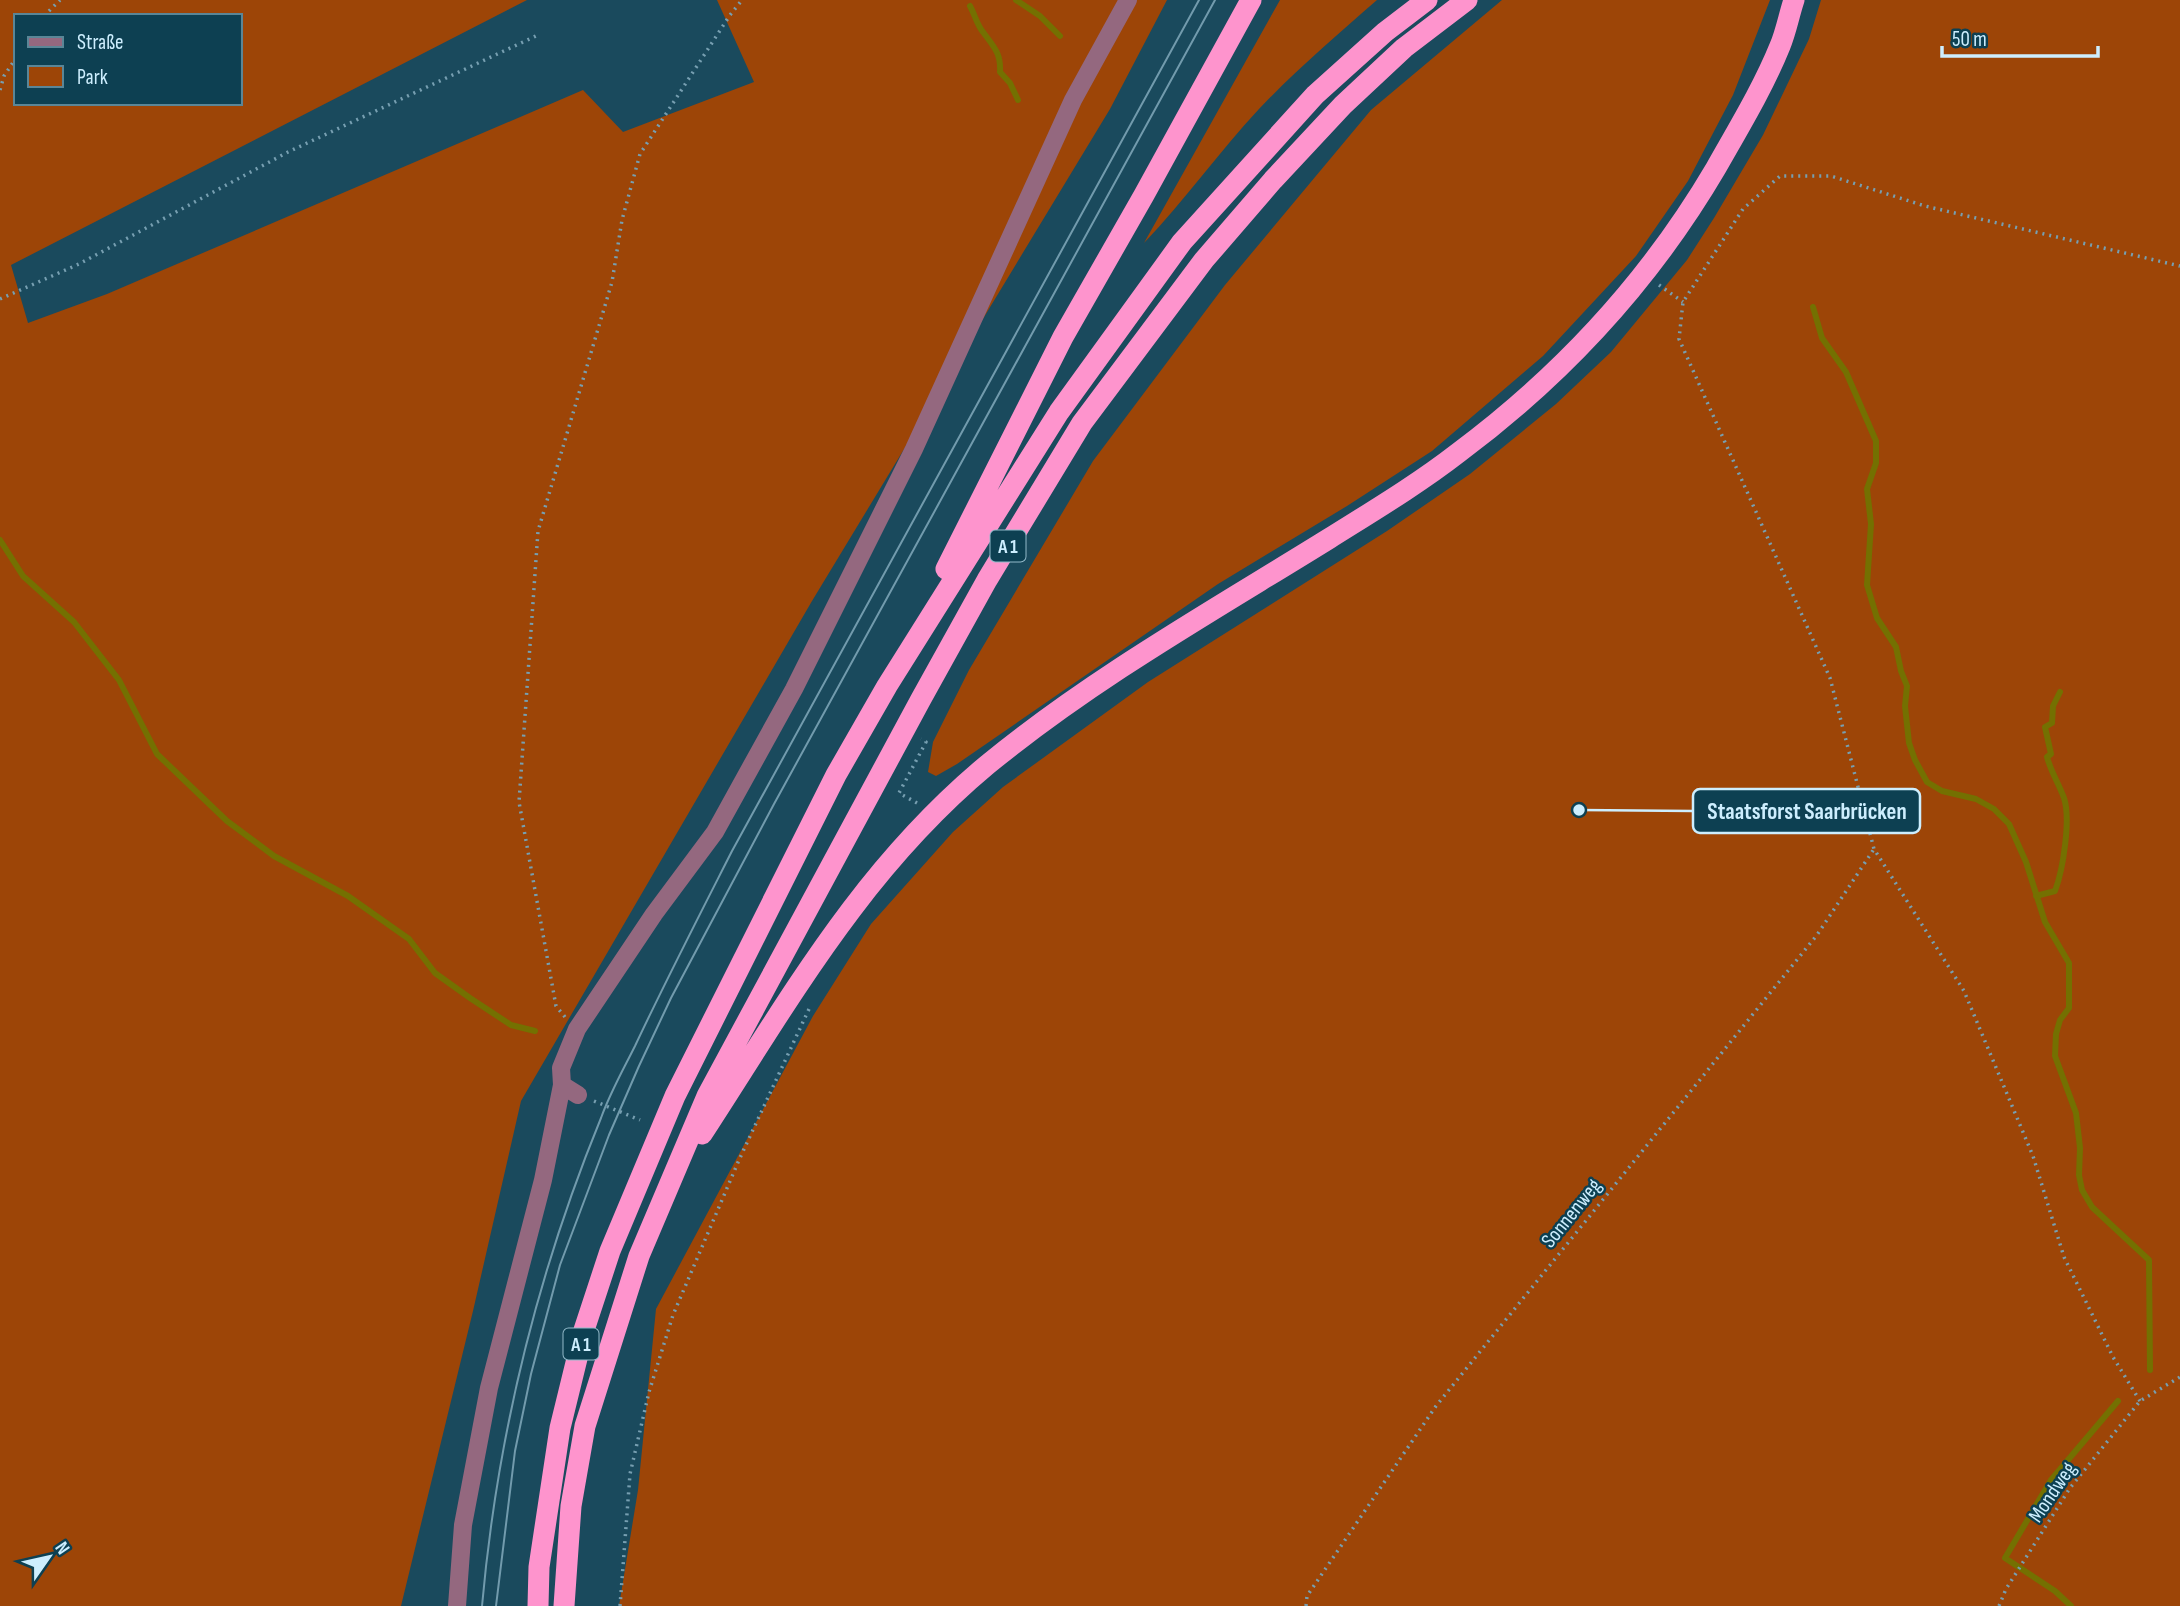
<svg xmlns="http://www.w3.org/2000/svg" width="2180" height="1606" font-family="'Sofia Sans Condensed',sans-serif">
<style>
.green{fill:#9d4507;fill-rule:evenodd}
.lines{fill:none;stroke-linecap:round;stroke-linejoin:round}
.stream{stroke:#747001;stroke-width:6}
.path{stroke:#779fb1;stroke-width:3.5;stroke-dasharray:2 5;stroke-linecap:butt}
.minor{stroke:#94687f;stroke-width:18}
.highway{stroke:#fe94cd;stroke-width:21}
.tram{stroke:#729bad;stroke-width:2}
.labels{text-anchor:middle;stroke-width:5;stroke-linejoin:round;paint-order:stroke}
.shield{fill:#0d4052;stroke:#93baca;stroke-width:2}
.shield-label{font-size:19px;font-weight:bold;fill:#cdeefe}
.street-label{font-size:21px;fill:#cdeefe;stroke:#0d4052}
.leader{fill:none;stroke:#cdeefe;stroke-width:2.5}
.callout-dot{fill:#cdeefe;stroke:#0d4052;stroke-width:2.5}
.callout{fill:#0d4052;stroke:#cdeefe;stroke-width:2.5}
.callout-label{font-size:23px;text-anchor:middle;font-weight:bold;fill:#cdeefe}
</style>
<rect width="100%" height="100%" fill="#1a4a5d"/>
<path class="green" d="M0,0H527L11,265L28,323L107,294L583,90L623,132L754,82L717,0H1167L1110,109L812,601L521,1101L473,1311L401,1606H0ZM16,16H240V103H16Z
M1280,0H1377C1337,35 1296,70 1259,109C1219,152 1185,200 1144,243Z
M1502,0H1770L1733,95L1688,181L1636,256L1543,356L1432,451L1347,506L1218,584L957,764L936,776L928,772L933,742L969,670L1093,461L1225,285L1371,110Z
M1821,0H2180V1606H619L638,1490L656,1309L813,1016L871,924L953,832L1003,787L1148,682L1387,531L1470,474L1556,404L1611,352L1687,260L1714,218L1763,135L1809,39Z"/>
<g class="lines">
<path class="stream" d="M1016,0L1040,16L1060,36
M970,6C975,15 977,25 983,32C994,47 1001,53 1000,72L1010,83L1018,100
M1813,307L1822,338L1846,372L1876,441V463L1867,489L1871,524L1867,585L1877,618L1896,647L1901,671L1907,686L1905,706L1909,743L1915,760L1927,782L1942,791L1976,799L1994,809L2009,824L2026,862L2045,922L2069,963V1008L2060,1020L2056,1034L2055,1056L2076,1113L2080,1148L2079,1175L2082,1190L2092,1207L2149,1260L2150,1370
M0,540L23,576L74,622L119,680L157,754L227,821L274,856L348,896L409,939L435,973L470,998L511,1025L535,1031
M2036,896L2055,891C2063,870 2071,819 2064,798C2059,784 2051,772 2047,757L2051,754L2045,727L2052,723L2053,706L2060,692
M2071,1606L2055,1591L2005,1558L2051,1480L2118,1401"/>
<path class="path" d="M44,16L60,0
M0,90L4,76L16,58
M1659,285L1683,302
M0,299L79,264L288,152L538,35
M917,803L899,793L926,742L921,739
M565,1017L556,1006L519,802L538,531L612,282L622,220L640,154L730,15L742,0
M594,1101L640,1120
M2140,1401L2113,1357L2064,1257L2033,1156L1964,991L1874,849L1830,678L1679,339L1683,302L1743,209L1780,176H1831L1925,206L2180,266
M620,1606L630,1474L649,1392L673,1315L739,1160L809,1009
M1306,1606L1307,1596L1436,1406L1817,935L1874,849
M1999,1606L2006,1589L2070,1488L2140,1401L2180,1377"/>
<path class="minor" d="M578,1095L562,1085L561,1068L577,1029L654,914L715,832L794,689L914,449L1073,100L1128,0
M457,1606L463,1525L489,1388L543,1180L562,1085"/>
<path class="highway" d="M946,569L1063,337L1144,195L1251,0
M702,1134C790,999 861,870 987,765C1093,678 1214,610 1330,538C1373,511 1418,484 1458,453C1564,374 1649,282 1716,168C1738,129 1763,88 1780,46C1786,32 1789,15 1794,0
M538,1606L539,1567L560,1428L584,1330L610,1251L675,1096L836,775L887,686L1059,412L1182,242L1315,95L1385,32L1427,0
M564,1606L571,1506L585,1426L639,1256L707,1096L921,699L987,580L1082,423L1204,260L1273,180L1343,105L1404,48L1467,0"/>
<path class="tram" d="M482,1606C497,1438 537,1274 601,1118C610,1093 623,1070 635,1046C666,980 699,916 732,851L1199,0
M496,1606L515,1451L531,1374L560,1265L609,1135L639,1066L671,998L774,804L1215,0"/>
</g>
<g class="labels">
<g class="shield">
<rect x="990.5" y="530.5" width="35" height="31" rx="5"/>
<rect x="563.5" y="1328.5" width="35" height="31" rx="5"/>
</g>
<g class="shield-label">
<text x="1008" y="553">A 1</text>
<text x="581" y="1351">A 1</text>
</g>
<g class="street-label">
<text transform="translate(1571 1213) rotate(-51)" y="7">Sonnenweg</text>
<text transform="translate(2052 1492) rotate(-56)" y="7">Mondweg</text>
</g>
</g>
<path class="leader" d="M1579 810L1693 811"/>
<circle class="callout-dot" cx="1579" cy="810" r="7"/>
<rect class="callout" x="1693" y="789" width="227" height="44" rx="7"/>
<g class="callout-label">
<text x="1807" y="819">Staatsforst Saarbrücken</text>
</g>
<rect x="14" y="14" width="228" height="91" fill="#0d4052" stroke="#5a8697" stroke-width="2"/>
<rect x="28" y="37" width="35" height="10" fill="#94687f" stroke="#5a8697" stroke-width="2"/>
<text x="77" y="49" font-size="21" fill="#cdeefe">Straße</text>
<rect x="28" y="66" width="35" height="21" fill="#9d4507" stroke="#5a8697" stroke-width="2"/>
<text x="77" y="84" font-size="21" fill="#cdeefe">Park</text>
<g transform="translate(49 1557) rotate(56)" stroke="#0d4052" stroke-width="5" paint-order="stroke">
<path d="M0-5L12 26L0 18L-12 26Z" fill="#cdeefe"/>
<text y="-10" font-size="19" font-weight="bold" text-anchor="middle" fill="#cdeefe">N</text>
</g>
<path d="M1942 46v10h156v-10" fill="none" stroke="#cdeefe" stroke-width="3.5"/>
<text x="1952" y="46" font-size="21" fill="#cdeefe" stroke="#0d4052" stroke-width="5" paint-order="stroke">50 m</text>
</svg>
